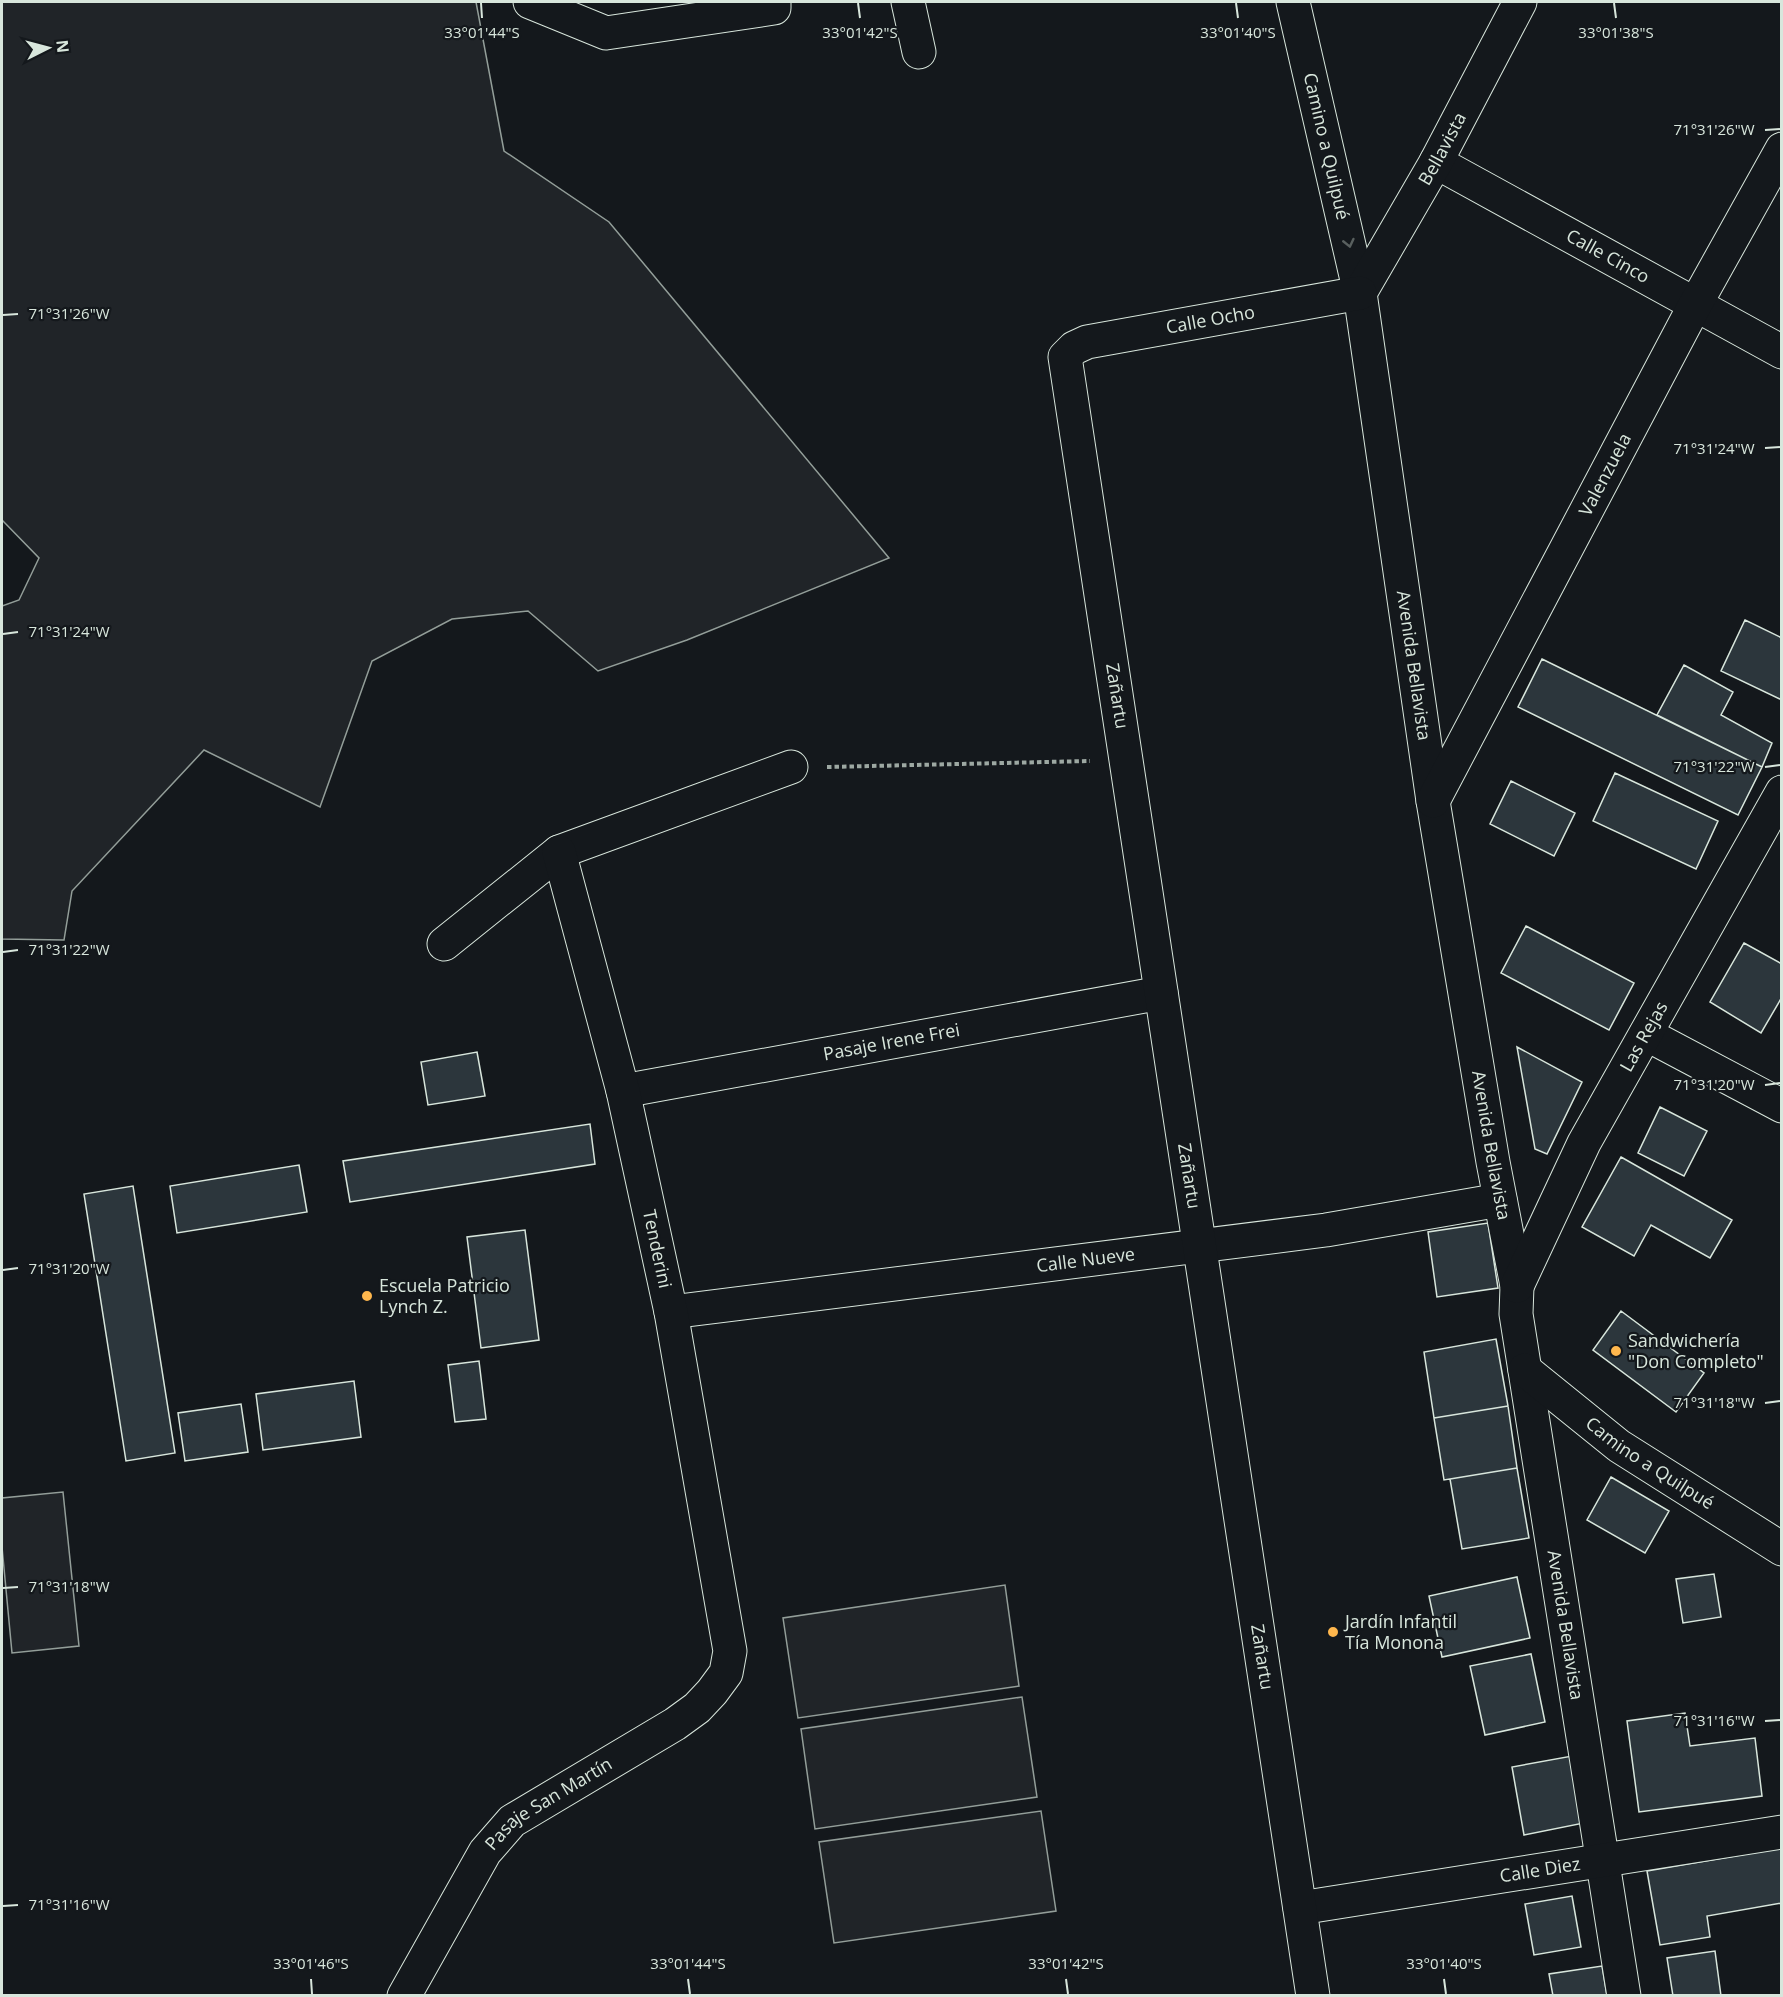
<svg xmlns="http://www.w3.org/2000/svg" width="1783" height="1997" font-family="'Open Sans',sans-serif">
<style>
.green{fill:#202428;stroke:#939e99;stroke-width:1.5}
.building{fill:#2c363c;stroke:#d8e6dc;stroke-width:1.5}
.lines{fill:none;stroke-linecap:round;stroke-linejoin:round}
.minor-casing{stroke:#d8e6dc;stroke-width:35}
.path{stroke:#9da8a2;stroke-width:4;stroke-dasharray:4.5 3;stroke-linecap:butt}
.minor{stroke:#14181c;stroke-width:33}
.oneway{stroke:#59605f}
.ticks{fill:none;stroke:#d8e6dc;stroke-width:2}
.poi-dot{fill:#ffb74d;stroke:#14181c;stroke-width:2}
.labels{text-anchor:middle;stroke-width:4.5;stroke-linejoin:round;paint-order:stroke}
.street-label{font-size:18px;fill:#d8e6dc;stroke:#14181c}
.poi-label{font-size:18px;fill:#d8e6dc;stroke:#14181c;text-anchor:start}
.ticks-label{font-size:15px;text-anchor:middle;fill:#d8e6dc;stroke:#14181c;stroke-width:4.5;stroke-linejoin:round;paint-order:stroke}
</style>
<rect width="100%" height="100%" fill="#14181c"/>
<path class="green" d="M2,2H476L504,151L609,222L889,558L687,640L598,671L528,611L452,619L372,661L320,807L204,750L72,891L64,940L2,939V606L19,600L39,558L2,520Z
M63,1492L79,1646L12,1653L2,1547V1498Z
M1005,1585L1019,1686L798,1718L783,1618Z
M1022,1697L1037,1797L815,1829L801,1729Z
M1041,1811L1056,1911L834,1943L819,1842Z"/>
<path class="building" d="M1745,620L1782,638V700L1721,671Z
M1542,659L1762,767L1738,815L1518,707Z
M1684,665L1733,692L1721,715L1772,743L1762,767L1657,715Z
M1615,773L1718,821L1696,869L1593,821Z
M1511,781L1575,813L1554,856L1490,824Z
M1526,926L1634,983L1609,1030L1501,973Z
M1744,943L1782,964V997L1761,1033L1710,1002Z
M1517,1047L1582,1082L1547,1154L1535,1149Z
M477,1052L485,1096L428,1105L421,1062Z
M1660,1107L1707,1131L1684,1176L1638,1153Z
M590,1124L595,1164L350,1202L343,1161Z
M1621,1157L1732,1220L1710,1258L1651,1225L1634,1256L1582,1227Z
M299,1165L307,1212L177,1233L170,1186Z
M133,1186L175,1453L126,1461L84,1194Z
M1488,1223L1498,1288L1437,1297L1428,1232Z
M525,1230L539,1340L481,1348L467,1237Z
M1621,1311L1704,1373L1676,1412L1593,1350Z
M1496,1339L1508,1406L1434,1418L1424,1352Z
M479,1361L486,1419L455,1422L448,1365Z
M354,1381L361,1437L263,1450L256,1394Z
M241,1404L248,1452L185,1461L178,1413Z
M1508,1406L1517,1468L1444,1480L1434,1418Z
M1517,1468L1529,1538L1462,1549L1450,1479Z
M1611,1477L1669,1511L1645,1553L1587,1520Z
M1714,1574L1721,1617L1683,1623L1676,1579Z
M1517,1577L1530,1638L1442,1657L1429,1596Z
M1531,1654L1545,1722L1485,1735L1470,1666Z
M1685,1713L1690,1746L1755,1738L1762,1796L1639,1812L1627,1721Z
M1572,1756L1584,1823L1524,1835L1512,1767Z
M1782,1848V1903L1707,1916L1710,1937L1660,1945L1647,1871Z
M1572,1896L1581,1947L1534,1955L1525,1904Z
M1715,1951L1721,1996H1673L1667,1958Z
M1602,1966L1607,1996H1553L1549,1974Z"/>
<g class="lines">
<defs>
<g id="minor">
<path d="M530,2L606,33L774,8V2"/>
<path d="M908,2L919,52"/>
<path id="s1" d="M1293,2L1360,293L1433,801L1493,1162L1517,1286L1516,1314L1624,1996"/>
<path id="s2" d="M1436,162L1782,352"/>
<path id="s3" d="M1360,293L1436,162L1520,2"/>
<path id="s4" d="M1433,801L1695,305L1782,149"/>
<path d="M444,944L559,852L791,767"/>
<path d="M1646,1034L1782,1106"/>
<path id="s5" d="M623,1091L1161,993"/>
<path id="s6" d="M1517,1286L1584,1143L1782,792"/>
<path id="s7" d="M671,1312L1326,1230L1500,1200"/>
<path id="s8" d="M1525,1370L1619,1446L1782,1549"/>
<path id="s9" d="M1300,1908L1782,1832"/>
<path id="s10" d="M404,1996L485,1852L512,1821L675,1724L697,1708L712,1692L726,1673L730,1651L671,1312L623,1091L559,852"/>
<path id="s11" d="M1313,1996L1065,357L1074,348L1087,342L1360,293"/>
</g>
</defs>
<use href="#minor" class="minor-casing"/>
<path class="path" d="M827,767L1090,761"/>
<use href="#minor" class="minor"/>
</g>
<defs><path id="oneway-chevron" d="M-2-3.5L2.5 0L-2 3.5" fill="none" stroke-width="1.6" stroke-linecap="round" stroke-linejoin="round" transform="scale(1.5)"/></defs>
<use class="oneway" href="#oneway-chevron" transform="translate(1349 243) rotate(77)"/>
<path class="ticks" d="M481,3L482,18M858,3L860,18M1236,3L1238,18M1614,3L1616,18M1765,130L1780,129M3,315L18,314M1765,448L1780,447M3,634L18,632M1765,767L1780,765M3,952L18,950M1765,1085L1780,1083M3,1270L18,1268M1765,1403L1780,1401M3,1588L18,1587M1765,1721L1780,1720M3,1906L18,1905M311,1979L312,1994M688,1979L690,1994M1066,1979L1068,1994M1444,1979L1446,1994"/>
<g class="poi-dot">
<circle cx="367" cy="1296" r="6"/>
<circle cx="1616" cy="1351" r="6"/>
<circle cx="1333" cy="1632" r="6"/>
</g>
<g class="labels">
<g class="street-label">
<text dy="6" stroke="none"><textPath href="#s1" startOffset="148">Camino a Quilpué</textPath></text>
<text dy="6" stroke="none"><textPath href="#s3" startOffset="166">Bellavista</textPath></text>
<text dy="6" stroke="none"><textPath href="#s2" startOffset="196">Calle Cinco</textPath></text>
<text dy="6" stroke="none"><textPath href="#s11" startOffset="1810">Calle Ocho</textPath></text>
<text dy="6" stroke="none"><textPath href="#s4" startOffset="369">Valenzuela</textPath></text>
<text dy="6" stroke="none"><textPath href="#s1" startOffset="675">Avenida Bellavista</textPath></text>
<text transform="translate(1117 696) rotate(81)" y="6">Zañartu</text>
<text dy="6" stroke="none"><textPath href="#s6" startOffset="280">Las Rejas</textPath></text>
<text dy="6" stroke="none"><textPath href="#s5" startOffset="273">Pasaje Irene Frei</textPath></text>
<text dy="6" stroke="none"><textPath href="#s1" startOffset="1161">Avenida Bellavista</textPath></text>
<text transform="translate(1189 1176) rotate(81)" y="6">Zañartu</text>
<text transform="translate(657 1249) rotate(78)" y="6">Tenderini</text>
<text dy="6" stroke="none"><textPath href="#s7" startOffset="418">Calle Nueve</textPath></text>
<text dy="6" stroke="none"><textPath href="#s8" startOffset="156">Camino a Quilpué</textPath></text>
<text dy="6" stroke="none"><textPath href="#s1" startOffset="1647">Avenida Bellavista</textPath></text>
<text transform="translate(1262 1657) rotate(81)" y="6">Zañartu</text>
<text dy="6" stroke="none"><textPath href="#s10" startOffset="246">Pasaje San Martín</textPath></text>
<text dy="6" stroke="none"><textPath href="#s9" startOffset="243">Calle Diez</textPath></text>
</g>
<g class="poi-label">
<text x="379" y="1292">Escuela Patricio<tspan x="379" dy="21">Lynch Z.</tspan></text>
<text x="1628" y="1347">Sandwichería<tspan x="1628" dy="21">"Don Completo"</tspan></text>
<text x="1345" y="1628">Jardín Infantil<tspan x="1345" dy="21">Tía Monona</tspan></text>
</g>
</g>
<g class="ticks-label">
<text x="482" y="38">33°01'44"S</text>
<text x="860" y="38">33°01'42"S</text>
<text x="1238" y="38">33°01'40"S</text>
<text x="1616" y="38">33°01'38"S</text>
<text x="1714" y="135">71°31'26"W</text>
<text x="69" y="319">71°31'26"W</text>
<text x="1714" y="454">71°31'24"W</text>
<text x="69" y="637">71°31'24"W</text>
<text x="1714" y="772">71°31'22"W</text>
<text x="69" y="955">71°31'22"W</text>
<text x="1714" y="1090">71°31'20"W</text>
<text x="69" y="1274">71°31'20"W</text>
<text x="1714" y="1408">71°31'18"W</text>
<text x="69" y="1592">71°31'18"W</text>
<text x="1714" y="1726">71°31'16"W</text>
<text x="69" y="1910">71°31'16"W</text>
<text x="311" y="1969">33°01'46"S</text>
<text x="688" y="1969">33°01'44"S</text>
<text x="1066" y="1969">33°01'42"S</text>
<text x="1444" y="1969">33°01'40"S</text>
</g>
<rect width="1783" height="1997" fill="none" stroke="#d8e6dc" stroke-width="6"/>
<g transform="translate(48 48) rotate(84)" stroke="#14181c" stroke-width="4.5" paint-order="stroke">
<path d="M0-4.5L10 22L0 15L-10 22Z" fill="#d8e6dc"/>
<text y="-9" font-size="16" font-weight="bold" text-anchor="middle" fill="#d8e6dc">N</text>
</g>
</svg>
